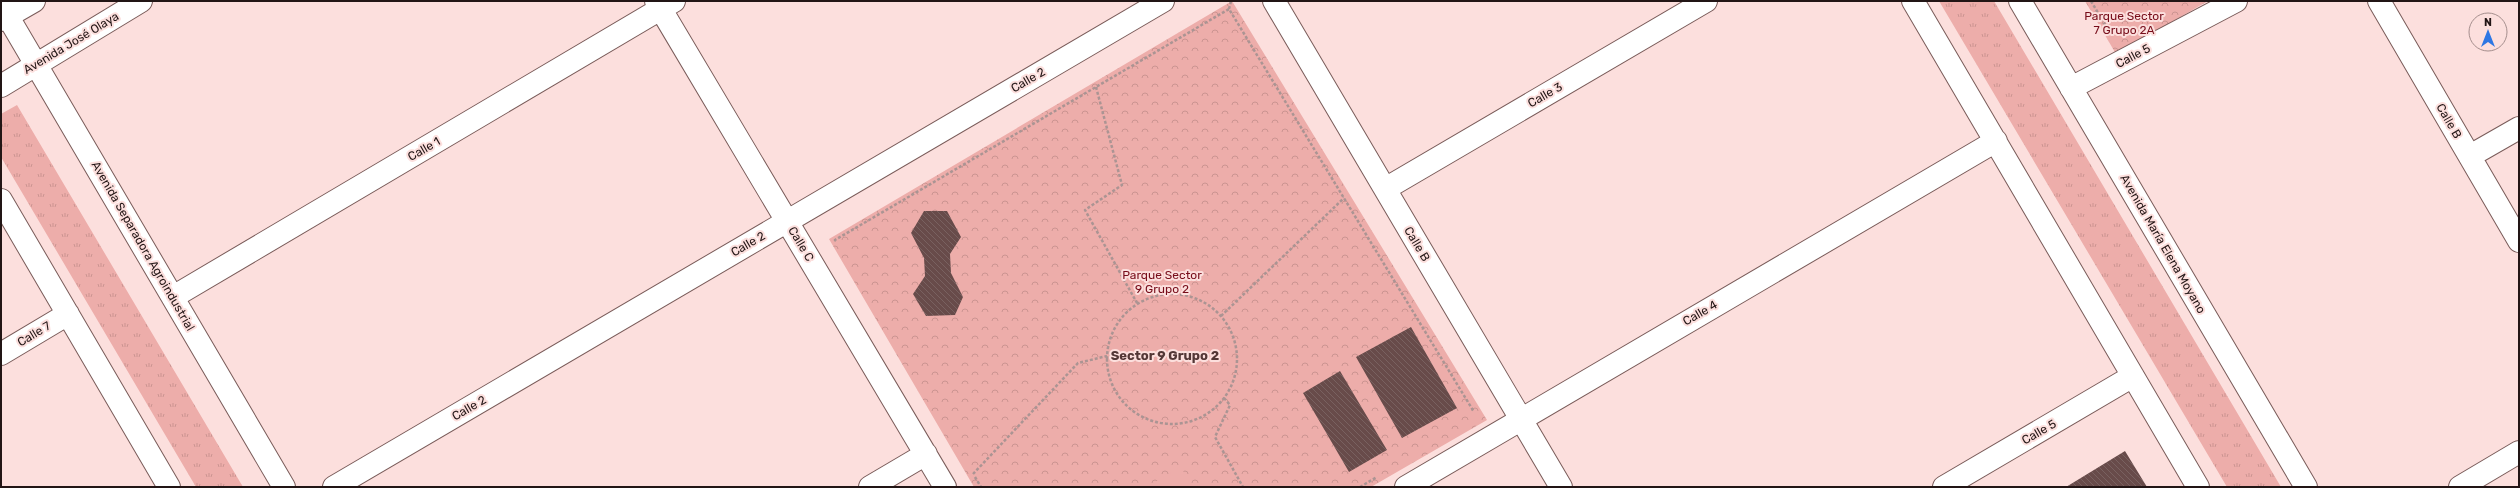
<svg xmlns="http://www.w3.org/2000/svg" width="2520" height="488" font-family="Rubik,sans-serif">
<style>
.grass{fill:url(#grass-tufts)}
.park{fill:url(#park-crowns)}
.garden{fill:#edadaa}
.building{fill:url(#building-back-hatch)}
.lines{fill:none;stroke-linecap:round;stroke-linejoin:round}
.minor-casing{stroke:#7a5c5a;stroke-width:24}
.path{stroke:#ab9493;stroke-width:2.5;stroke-dasharray:3 2;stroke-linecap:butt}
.minor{stroke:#fff;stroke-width:22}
.labels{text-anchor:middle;stroke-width:4;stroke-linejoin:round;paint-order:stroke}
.park-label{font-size:12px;fill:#770d1a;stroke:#fcdfdd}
.street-label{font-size:12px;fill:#221515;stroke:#fcdfdd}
.neighbourhood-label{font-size:13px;font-weight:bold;fill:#533736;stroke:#fcdfdd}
</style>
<defs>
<pattern id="grass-tufts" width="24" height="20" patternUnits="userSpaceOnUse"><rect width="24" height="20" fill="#edadaa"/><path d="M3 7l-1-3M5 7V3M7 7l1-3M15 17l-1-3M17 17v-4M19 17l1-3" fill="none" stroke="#cb9491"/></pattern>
<pattern id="park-crowns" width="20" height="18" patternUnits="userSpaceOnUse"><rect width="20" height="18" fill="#edadaa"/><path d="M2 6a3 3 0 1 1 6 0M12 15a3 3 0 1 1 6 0" fill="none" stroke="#cb9491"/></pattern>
<pattern id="building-back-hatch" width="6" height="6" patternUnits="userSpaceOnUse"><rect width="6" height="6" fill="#684b4a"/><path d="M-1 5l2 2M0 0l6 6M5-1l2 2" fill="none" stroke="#796160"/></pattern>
</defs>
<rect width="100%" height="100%" fill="#fcdfdd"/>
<path class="grass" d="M1939,1H1994L2281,487H2227Z
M17,105L243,487H196L1,157V114Z"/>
<path class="park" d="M1232,1L1487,420L1371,487H974L829,239Z
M2085,1H2208L2116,54Z"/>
<path class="garden" d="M1181,467L1192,487H1146Z"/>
<path class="building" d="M924,211H947L961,237L950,254L951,273L963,297L955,315L926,316L913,294L925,276L924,258L911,233Z
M1411,327L1457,408L1402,438L1356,357Z
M1340,371L1387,450L1349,472L1303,393Z
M2125,451L2147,487H2066Z"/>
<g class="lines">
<defs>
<path id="minor" d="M656,1L945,487
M1274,1L1561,487
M1913,1L2198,487
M2020,1L2306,487
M2379,1L2519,241
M1,5L284,487
M1,20L34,1
M1,86L141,1
M2071,88L2236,1
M2470,156L2519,128
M1385,189L1706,1
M1,200L169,487
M173,297L674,1
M1,354L68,314
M334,487L1163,1
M870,487L926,454
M1406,487L1996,141
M1944,487L2133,376
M2460,487L2519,452"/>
</defs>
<use href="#minor" class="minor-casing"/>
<path class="path" d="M2091,1L2110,33
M1229,9L1231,1
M1096,87L1122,185L1085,210L1137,303
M836,241L835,240L1229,9L1474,412
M1107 359a65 65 0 1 1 130 0a65 65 0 1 1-130 0Z
M1221,316L1344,198
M1224,398L1230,405L1215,437L1243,487
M973,474L1078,363L1107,356
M975,477L981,487
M1360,487L1377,477"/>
<use href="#minor" class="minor"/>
</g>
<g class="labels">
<g class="park-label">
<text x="2124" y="20">Parque Sector<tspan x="2124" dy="14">7 Grupo 2A</tspan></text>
<text x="1162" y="279">Parque Sector<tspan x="1162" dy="14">9 Grupo 2</tspan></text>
</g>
<g class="street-label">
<text transform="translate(71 43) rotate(-31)" y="4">Avenida José Olaya</text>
<text transform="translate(2133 56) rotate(-28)" y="4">Calle 5</text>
<text transform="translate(1028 80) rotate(-30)" y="4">Calle 2</text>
<text transform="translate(1545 95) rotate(-30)" y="4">Calle 3</text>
<text transform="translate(2449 121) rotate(60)" y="4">Calle B</text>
<text transform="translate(424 149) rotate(-30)" y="4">Calle 1</text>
<text transform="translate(748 244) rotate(-30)" y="4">Calle 2</text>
<text transform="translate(801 244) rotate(59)" y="4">Calle C</text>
<text transform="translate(1417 244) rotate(59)" y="4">Calle B</text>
<text transform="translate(2163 244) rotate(60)" y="4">Avenida María Elena Moyano</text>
<text transform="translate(143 246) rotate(60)" y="4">Avenida Separadora Agroindustrial</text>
<text transform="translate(1700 313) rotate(-30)" y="4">Calle 4</text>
<text transform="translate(34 334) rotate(-31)" y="4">Calle 7</text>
<text transform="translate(469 408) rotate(-30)" y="4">Calle 2</text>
<text transform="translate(2039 432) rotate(-30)" y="4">Calle 5</text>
</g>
<g class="neighbourhood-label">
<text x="1165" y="360">Sector 9 Grupo 2</text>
</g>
</g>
<rect width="2520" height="488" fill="none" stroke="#221515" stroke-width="4"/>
<g transform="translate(2488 32)"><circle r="19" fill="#fcdfdd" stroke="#a58e8d"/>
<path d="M0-3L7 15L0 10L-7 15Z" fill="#2e77e3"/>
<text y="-6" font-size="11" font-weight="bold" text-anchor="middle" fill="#221515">N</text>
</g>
</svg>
